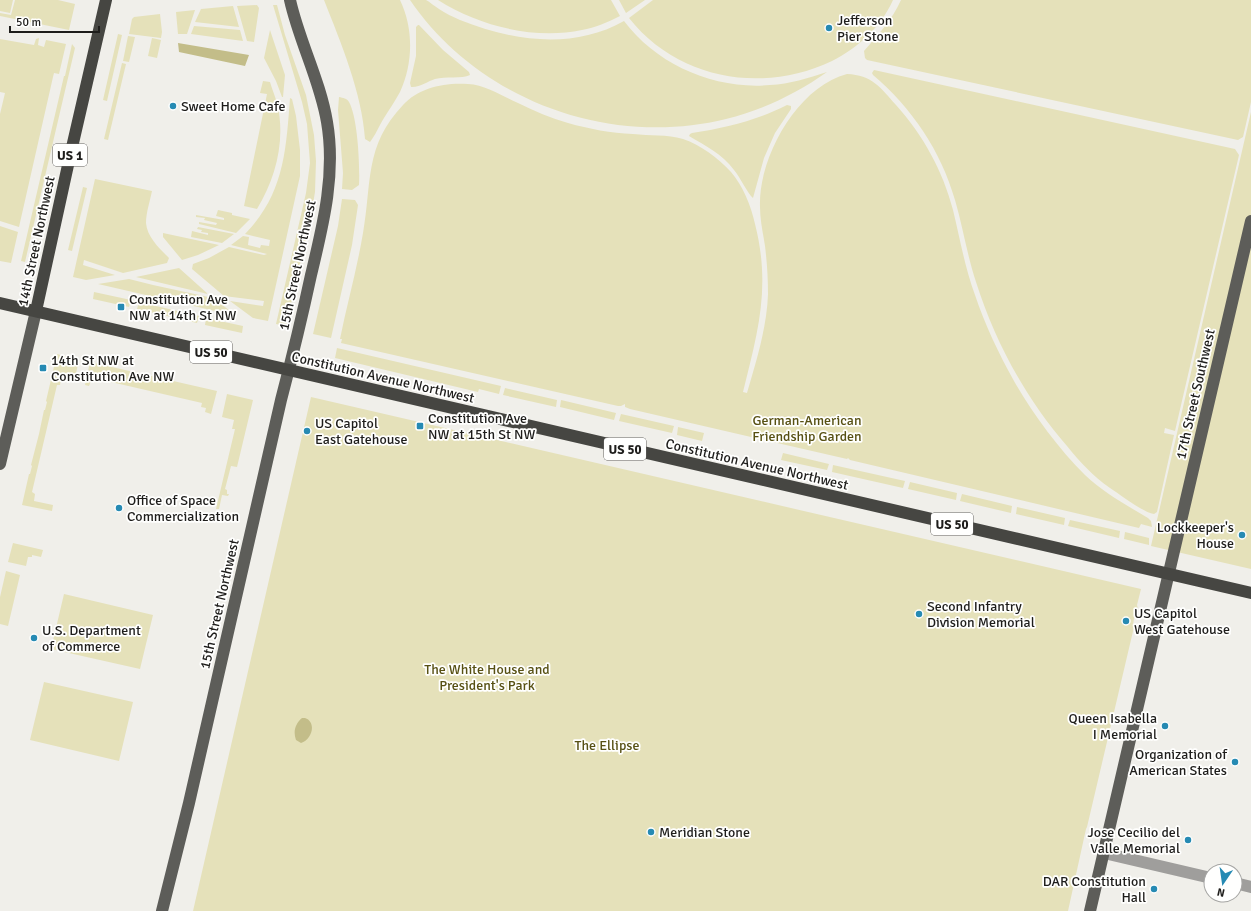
<svg xmlns="http://www.w3.org/2000/svg" width="1251" height="911" font-family="Signika,sans-serif">
<style>
.green{fill:#e5e1ba}
.water{fill:#c3bd89}
.lines{fill:none;stroke-linecap:round;stroke-linejoin:round}
.minor{stroke:#9f9e9c;stroke-width:12}
.major{stroke:#5d5d59;stroke-width:12}
.highway{stroke:#464642;stroke-width:12}
.poi-dot{fill:#268ab3;stroke:#fffffe;stroke-width:1.5}
.labels{text-anchor:middle;stroke-width:3.5;stroke-linejoin:round;paint-order:stroke}
.shield{fill:#fffffe;stroke:#62615f;stroke-width:1}
.shield-label{font-size:13px;font-weight:bold;fill:#1e1d1b}
.poi-label{font-size:14px;fill:#1e1d1b;stroke:#fffffe;text-anchor:start}
.street-label{font-size:14px;fill:#1e1d1b;stroke:#fffffe}
.park-label{font-size:14px;fill:#575013;stroke:#fffffe}
</style>
<rect width="100%" height="100%" fill="#f0efea"/>
<path class="green" d="M0,0H13L10,13L0,11Z
M15,0H58L75,4L69,30L0,16V13L11,15Z
M324,0H400C414,29 413,64 400,92C395,101 389,110 384,118C379,126 375,136 370,142L365,139C362,93 341,43 324,0Z
M410,0C415,0 421,0 426,0C430,2 434,6 439,9C445,13 453,17 460,20C512,41 573,50 624,21C657,65 715,90 770,85C790,84 808,78 827,72C796,94 762,110 726,119C609,148 478,100 410,0Z
M438,0H611L620,16C608,22 595,28 582,30C534,40 479,26 438,0Z
M619,0H645L626,13Z
M653,0H893C881,27 858,48 832,61C763,94 678,80 629,18Z
M901,0H1251V102L1243,137L1238,140L867,60L865,58L864,51C878,35 892,20 901,0Z
M257,5L259,8L254,42L247,41L237,6Z
M273,5H277L285,35L306,95L314,135L316,161L315,192L310,221L286,326L276,324L306,193L310,163L307,124L302,102Z
M233,6L239,27L195,22L201,9Z
M195,10L187,34H178L176,12Z
M160,14L162,32L161,38L129,34L132,19L134,17Z
M418,25H419L443,50L469,72L470,75C462,79 445,76 435,79C428,81 419,88 411,87L410,83L416,56V27Z
M194,26L240,30L243,41L191,34Z
M270,30L285,75L283,97H282L276,81L264,58Z
M118,34L122,35L107,101L103,100Z
M128,36L135,37L129,62L123,61Z
M39,38L38,45L44,47L46,40L66,44L59,74L54,73L53,77L19,227L0,221V114L5,93L0,92V39L34,45L36,39Z
M152,38L161,40L157,58L148,56Z
M72,44L75,48L25,262L21,261L64,76H65Z
M122,63L126,64L108,140L104,139Z
M874,70L1235,149L1239,155L1175,431L1165,428L1164,433L1174,435L1157,512L1154,514C1142,512 1121,495 1110,488C1093,476 1080,462 1067,446C1026,399 995,342 976,282C967,255 963,227 955,200C941,151 912,108 873,75L872,73Z
M847,74C872,75 880,87 896,105C923,135 943,171 953,210C960,239 965,268 975,295C985,325 999,354 1014,381C1033,414 1058,448 1085,475C1103,492 1126,505 1148,518L1151,521L1152,527L1141,524L1139,528L850,460L848,458L847,459L630,409L625,407V404L621,406H618L341,343L342,339H340C347,304 357,269 363,233C372,183 364,146 403,105C418,88 445,82 468,84C486,85 502,96 518,103C534,111 551,118 568,123C589,129 611,133 633,134C650,136 667,134 683,139C701,145 718,158 731,172C743,186 751,206 755,224C771,287 758,331 743,392L747,393C756,362 767,327 768,294C768,278 767,262 765,246C763,233 760,220 760,207C758,158 797,87 847,74Z
M263,81L270,82C272,89 275,96 277,103C286,139 276,178 257,209L244,206L267,94L260,93Z
M339,97C343,98 347,98 349,102C358,118 360,167 359,185L352,190L342,189L343,173L338,110Z
M290,98L292,99L296,116L300,150V176L268,321L253,318L230,301L263,306L264,301L224,296L192,269L193,264L209,258L229,247L264,255L267,254L231,245L243,236L249,237L248,245L260,248L261,245L269,246L270,240L245,234C284,194 286,151 290,98Z
M787,105L791,106V109L775,133L764,158L753,198C748,194 740,177 734,170C722,154 706,146 689,136L690,134L692,133C725,128 758,120 787,105Z
M1251,112V569L1151,546Z
M95,179L152,191C150,201 146,213 146,223C147,237 160,249 169,258L167,263L123,273L84,260L83,265L115,275L86,280L73,277Z
M83,187L87,188L72,251L68,250Z
M342,199L355,200L358,205L352,245L331,338L313,334L338,226Z
M218,210L232,213V215L250,219L236,233L199,224V222L216,225L217,223L204,220L205,218L196,217V215L224,220V218L216,216Z
M0,226L18,232L11,263L0,261Z
M198,227L234,234L222,243L191,237L192,231L208,235V233L201,232L202,230L197,229Z
M163,233L219,245L198,255L182,260L163,237Z
M179,268L208,294L136,277Z
M129,279L153,285L213,298L237,316L98,284Z
M94,292L131,300L129,307L93,299Z
M139,302L199,316L197,323L137,309Z
M206,318L243,326L242,333L205,325Z
M337,348L501,386L499,394L479,389L478,392L335,358Z
M57,354L79,360L74,382L61,379L60,385H57L32,492L35,494L34,501L53,505L52,511L22,505L29,474H30L32,466L31,465L39,434L44,410H45L47,402L46,401Z
M90,362L217,391L211,414L205,412L206,408L201,407L202,403L98,379L97,383L91,381L89,386L85,385Z
M505,388L557,400L556,407L503,395Z
M227,394L253,400L237,467L231,466L225,489L227,490V494H229L228,496L222,495L219,509H216L235,429H232L234,420L222,417Z
M311,397L1141,589L1137,605L1138,609L1136,619L1134,618L1133,626L1134,627L1087,827L1086,829L1068,911H193Z
M561,400L616,413L614,420L560,407Z
M621,414L674,426L672,433L619,421Z
M678,427L704,433L702,441L677,435Z
M783,453L829,464L827,470L781,460Z
M833,465L905,481L903,488L832,472Z
M910,482L957,493L956,500L908,489Z
M962,494L1012,506L1011,513L960,501Z
M1017,507L1065,518L1064,525L1016,514Z
M1070,520L1120,531L1119,538L1068,526Z
M1125,532L1149,538V545L1124,539Z
M13,543L43,550L41,557L32,555V557H28L26,566L8,562Z
M6,571L20,575L8,626L0,624V597Z
M64,594L153,615L140,669L51,649Z
M44,682L133,702L119,761L30,740Z"/>
<path class="water" d="M178,43L249,55L245,66L179,52Z
M302,718H305C317,722 312,740 301,743L296,740C293,732 295,724 302,718Z"/>
<g class="lines">
<path class="minor" d="M1104,853L1211,878
M1235,883L1251,887"/>
<path class="major" d="M0,464L36,311
M162,911L189,803L281,400C292,358 302,317 311,275C323,225 336,174 327,122C320,80 299,41 290,0
M1090,911L1251,221"/>
<path class="highway" d="M0,303L1251,593
M36,311L70,156L106,0"/>
</g>
<g class="poi-dot">
<circle cx="829" cy="28" r="4"/>
<circle cx="173" cy="106" r="4"/>
<rect x="117" y="303" width="8" height="8" rx="2"/>
<rect x="39" y="364" width="8" height="8" rx="2"/>
<rect x="416" y="422" width="8" height="8" rx="2"/>
<circle cx="307" cy="431" r="4"/>
<circle cx="119" cy="508" r="4"/>
<circle cx="1242" cy="535" r="4"/>
<circle cx="919" cy="614" r="4"/>
<circle cx="1126" cy="621" r="4"/>
<circle cx="34" cy="638" r="4"/>
<circle cx="1165" cy="726" r="4"/>
<circle cx="1235" cy="762" r="4"/>
<circle cx="651" cy="832" r="4"/>
<circle cx="1188" cy="840" r="4"/>
<circle cx="1154" cy="889" r="4"/>
</g>
<g class="labels">
<g class="shield">
<rect x="53" y="144" width="34" height="22" rx="3"/>
<rect x="190" y="341" width="42" height="22" rx="3"/>
<rect x="604" y="438" width="42" height="22" rx="3"/>
<rect x="931" y="513" width="42" height="22" rx="3"/>
</g>
<g class="shield-label">
<text x="70" y="160">US 1</text>
<text x="211" y="357">US 50</text>
<text x="625" y="454">US 50</text>
<text x="952" y="529">US 50</text>
</g>
<g class="poi-label">
<text x="837" y="25">Jefferson<tspan x="837" dy="16">Pier Stone</tspan></text>
<text x="181" y="111">Sweet Home Cafe</text>
<text x="129" y="304">Constitution Ave<tspan x="129" dy="16">NW at 14th St NW</tspan></text>
<text x="51" y="365">14th St NW at<tspan x="51" dy="16">Constitution Ave NW</tspan></text>
<text x="428" y="423">Constitution Ave<tspan x="428" dy="16">NW at 15th St NW</tspan></text>
<text x="315" y="428">US Capitol<tspan x="315" dy="16">East Gatehouse</tspan></text>
<text x="127" y="505">Office of Space<tspan x="127" dy="16">Commercialization</tspan></text>
<text x="1234" y="532" text-anchor="end">Lockkeeper's<tspan x="1234" dy="16">House</tspan></text>
<text x="927" y="611">Second Infantry<tspan x="927" dy="16">Division Memorial</tspan></text>
<text x="1134" y="618">US Capitol<tspan x="1134" dy="16">West Gatehouse</tspan></text>
<text x="42" y="635">U.S. Department<tspan x="42" dy="16">of Commerce</tspan></text>
<text x="1157" y="723" text-anchor="end">Queen Isabella<tspan x="1157" dy="16">I Memorial</tspan></text>
<text x="1227" y="759" text-anchor="end">Organization of<tspan x="1227" dy="16">American States</tspan></text>
<text x="659" y="837">Meridian Stone</text>
<text x="1180" y="837" text-anchor="end">Jose Cecilio del<tspan x="1180" dy="16">Valle Memorial</tspan></text>
<text x="1146" y="886" text-anchor="end">DAR Constitution<tspan x="1146" dy="16">Hall</tspan></text>
</g>
<g class="street-label">
<text transform="translate(36 241) rotate(-78)" y="5">14th Street Northwest</text>
<text transform="translate(297 265) rotate(-78)" y="5">15th Street Northwest</text>
<text transform="translate(383 377) rotate(13)" y="5">Constitution Avenue Northwest</text>
<text transform="translate(1195 394) rotate(-77)" y="5">17th Street Southwest</text>
<text transform="translate(757 464) rotate(13)" y="5">Constitution Avenue Northwest</text>
<text transform="translate(219 604) rotate(-77)" y="5">15th Street Northwest</text>
</g>
<g class="park-label">
<text x="807" y="425">German-American<tspan x="807" dy="16">Friendship Garden</tspan></text>
<text x="487" y="674">The White House and<tspan x="487" dy="16">President's Park</tspan></text>
<text x="607" y="750">The Ellipse</text>
</g>
</g>
<g transform="translate(1223 883) rotate(193)"><circle r="19" fill="#fffffe" stroke="#a5a5a3"/>
<path d="M0-3L7 15L0 10L-7 15Z" fill="#268ab3"/>
<text y="-6" font-size="11" font-weight="bold" text-anchor="middle" fill="#1e1d1b">N</text>
</g>
<path d="M10 26v6h89v-6" fill="none" stroke="#1e1d1b" stroke-width="2"/>
<text x="16" y="26" font-size="12" fill="#1e1d1b" stroke="#fffffe" stroke-width="3" paint-order="stroke">50 m</text>
</svg>
